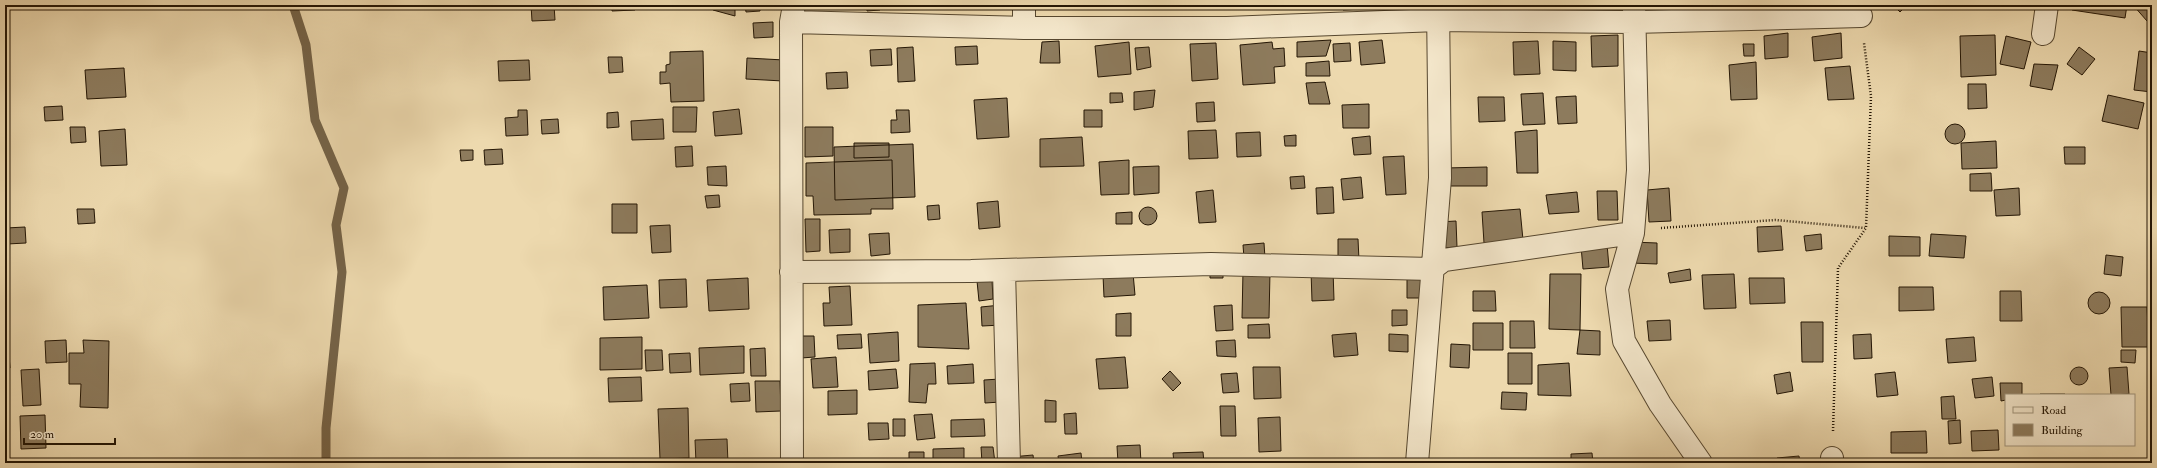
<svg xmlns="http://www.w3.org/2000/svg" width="2157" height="468" font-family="'IM FELL Double Pica',serif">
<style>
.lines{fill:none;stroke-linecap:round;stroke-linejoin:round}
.stream{stroke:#746348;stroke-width:9}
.building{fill:#8d7b5d;stroke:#241605}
.street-casing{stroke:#56472f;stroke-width:24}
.path{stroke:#241605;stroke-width:2.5;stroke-dasharray:1 2;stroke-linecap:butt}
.street{stroke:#f3e6ca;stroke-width:22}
</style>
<rect width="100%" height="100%" fill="#edd9ae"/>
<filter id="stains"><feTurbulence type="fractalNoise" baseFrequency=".005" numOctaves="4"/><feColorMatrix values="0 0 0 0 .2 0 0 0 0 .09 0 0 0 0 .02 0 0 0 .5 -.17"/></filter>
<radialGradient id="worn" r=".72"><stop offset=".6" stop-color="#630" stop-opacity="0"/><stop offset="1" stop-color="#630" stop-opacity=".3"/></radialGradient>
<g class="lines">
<path class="stream" d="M293,5L306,45L315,120L344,188L336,225L342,272L326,428V463"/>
</g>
<path class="building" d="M531,5H554L555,20L532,21Z
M612,5H635V10L612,11Z
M714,5H735V16L713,10Z
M745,5H760V11L746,12Z
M766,5H782V7L766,8Z
M867,5H880V10L867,11Z
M1343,5H1363V9L1343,10Z
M1401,5H1421L1422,11L1401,12Z
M1489,5H1509V6L1489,7Z
M1579,5H1593V6L1579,7Z
M1893,5H1907L1900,12Z
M2073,5H2127L2125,18L2072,10Z
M2133,5H2152V15L2147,21Z
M773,22V37L754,38L753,23Z
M1788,33V57L1765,59L1764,36Z
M1841,33L1842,58L1814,61L1812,37Z
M1618,35V66L1592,67L1591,36Z
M1995,35L1996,75L1961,77L1960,36Z
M2006,36L2031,42L2024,69L2000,64Z
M1331,40L1326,56L1297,57V42Z
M1382,40L1385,63L1361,65L1359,42Z
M1059,41L1060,63H1040L1042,42Z
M1538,41L1540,74L1514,75L1513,42Z
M1553,41L1576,42V71L1553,70Z
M1129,42L1131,74L1098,77L1095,46Z
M1272,42L1273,49L1284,48L1285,66L1274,67L1275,83L1243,85L1240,45Z
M1216,43L1218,79L1192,81L1190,44Z
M1350,43L1351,61L1334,62L1333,44Z
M1743,44H1754V56H1744Z
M977,46L978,64L956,65L955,47Z
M913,47L915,81L898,82L897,48Z
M1149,47L1151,67L1137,70L1135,48Z
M2079,47L2095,59L2082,75L2067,64Z
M891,49L892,65L871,66L870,50Z
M703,51L704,101L671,102L670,83L660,84V72H666V65L670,64V52Z
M2139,51L2152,53V92L2134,90Z
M608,57H622L623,72L609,73Z
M747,58L784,60L783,81L746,79Z
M529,60L530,80L499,81L498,61Z
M1329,61L1330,76H1306V63Z
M1756,62L1757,99L1731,100L1729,65Z
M2034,64L2058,65L2052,90L2030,86Z
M1850,66L1854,99L1828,100L1825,68Z
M124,68L126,97L87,99L85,70Z
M847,72L848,88L827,89L826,73Z
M1325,82L1330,104H1309L1306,83Z
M1968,84H1986L1987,108L1968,109Z
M1155,90L1153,107L1134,110V92Z
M1110,93H1122L1123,102L1110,103Z
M1543,93L1545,124L1523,125L1521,94Z
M2108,95L2144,103L2138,129L2102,121Z
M1576,96L1577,123L1558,124L1556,97Z
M1478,97H1504L1505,121L1479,122Z
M1007,98L1009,137L977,139L974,100Z
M1214,102L1215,121L1197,122L1196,103Z
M1369,104V128H1343L1342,105Z
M62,106L63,120L45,121L44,107Z
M673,107H697L696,132H673Z
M739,109L742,134L715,136L713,112Z
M518,110H527L528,135L506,136L505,118L518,117Z
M896,110H909L910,132L891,133V120H897Z
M1084,110H1102V127H1084Z
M618,112L619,127L607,128V113Z
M558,119L559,133L542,134L541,120Z
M663,119L664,139L632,140L631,121Z
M1945 134a10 10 0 1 1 20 0a10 10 0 1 1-20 0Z
M70,127H85L86,142L71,143Z
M805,127H833V156L805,157Z
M125,129L127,165L101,166L99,131Z
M1216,130L1218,158L1189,159L1188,131Z
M1537,130L1538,173H1517L1515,132Z
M1260,132L1261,156L1237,157L1236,133Z
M1296,135V146H1285L1284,136Z
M1370,136L1371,154L1354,155L1352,138Z
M1082,137L1084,166L1040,167V139Z
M1996,141L1997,168L1962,169L1961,143Z
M854,143H889V157L854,158Z
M913,144L915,197L835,200L834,147Z
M692,146L693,166L676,167L675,147Z
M2064,147H2085V164H2065Z
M502,149L503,164L485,165L484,150Z
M460,150H473V160L461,161Z
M1404,156L1406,194L1386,195L1383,157Z
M892,160L893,209H871V214L814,215L813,196H806V163Z
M1129,160V194L1101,195L1099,162Z
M5,165L7,194H5Z
M726,166L727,186L708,185L707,167Z
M1159,166V193L1134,195L1133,167Z
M1487,167V186H1445V168Z
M1991,173L1992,191H1970V174Z
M1304,176L1305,188L1291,189L1290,177Z
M1361,177L1363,198L1343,200L1341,179Z
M1333,187L1334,213L1317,214L1316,188Z
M1669,188L1671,221L1649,222L1647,190Z
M2019,188L2020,215L1996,216L1994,190Z
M1213,190L1216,222L1199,223L1196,192Z
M1597,191H1617L1618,220H1598Z
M1577,192L1579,212L1549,214L1546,195Z
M719,195L720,207L707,208L705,196Z
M998,201L1000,227L979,229L977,203Z
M612,204H637V233H612Z
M939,205L940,219L928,220L927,206Z
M1139 216a9 9 0 1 1 18 0a9 9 0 1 1-18 0Z
M77,209H94L95,223L78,224Z
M1520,209L1523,240L1484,243L1482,212Z
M1132,212V224H1116V213Z
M805,219H820V251L806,252Z
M1456,221L1457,247L1441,248L1439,222Z
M670,225L671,252L652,253L650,226Z
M1781,226L1783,250L1758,252L1757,227Z
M25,227L26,243L7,244L6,228Z
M850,229V252L830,253L829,230Z
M889,233L890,254L871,256L869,234Z
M1821,234L1822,249L1806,251L1804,236Z
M1931,234L1966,236L1964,258L1929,256Z
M1889,236L1920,237V256H1889Z
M1338,239H1358L1359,260H1338Z
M1632,242L1657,243V264L1631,263Z
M1264,243L1265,258H1244L1243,245Z
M1607,244L1609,267L1583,269L1581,246Z
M2106,255L2123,257L2121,276L2104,274Z
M1690,269L1691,280L1670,283L1668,273Z
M1333,270L1334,300L1312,301L1311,271Z
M1210,271H1223V278H1210Z
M1243,271L1270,272L1269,318H1242Z
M1133,273L1135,295L1104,297L1103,275Z
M1550,274H1581L1580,330L1549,329Z
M1734,274L1736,308L1704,309L1702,275Z
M748,278L749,309L709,311L707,280Z
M1407,278H1422L1423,298H1407Z
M1749,278H1784L1785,303L1750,304Z
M686,279L687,307L660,308L659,280Z
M992,280L993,299L979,301L977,281Z
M647,285L649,318L604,320L603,287Z
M850,286L852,325L824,326L823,303H830L829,287Z
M1899,287H1933L1934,310L1899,311Z
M1473,291H1495L1496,311H1473Z
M2000,291H2021L2022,321H2000Z
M2088 303a11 11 0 1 1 22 0a11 11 0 1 1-22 0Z
M966,303L969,349L918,347V305Z
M1001,305L1002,325L982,326L981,307Z
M1232,305L1233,330L1216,331L1214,306Z
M2121,307H2147L2149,347H2122Z
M1392,310H1407V325L1392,326Z
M1131,313V336H1116V314Z
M1670,320L1671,340L1649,341L1647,321Z
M1510,321H1534L1535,348H1510Z
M1801,322H1823V362H1802Z
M1473,323H1503V350H1473Z
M1269,324L1270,338H1248V325Z
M1580,330L1600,331V355L1577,354Z
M898,332L899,361L870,363L868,334Z
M1356,333L1358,355L1334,357L1332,335Z
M861,334L862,348L838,349L837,335Z
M1389,334L1408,335V352L1389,351Z
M1871,334L1872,358L1854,359L1853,335Z
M799,336H814L815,357L801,358Z
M642,337V369L600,370V338Z
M1974,337L1976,361L1948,363L1946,339Z
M66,340L67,362L46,363L45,341Z
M83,340L109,341L108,408L80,407L81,384H69V353H84Z
M1235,340L1236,357L1217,356L1216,341Z
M1451,344L1470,345L1469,368L1450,367Z
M744,346V373L700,375L699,348Z
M765,348L766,376H751L750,349Z
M645,350H662L663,370L646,371Z
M2121,350H2136L2135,363L2121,362Z
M690,353L691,372L670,373L669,354Z
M1508,353H1532V384H1508Z
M5,355H9L10,368H5Z
M836,357L838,387L813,388L811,359Z
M1125,357L1128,388L1099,389L1096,359Z
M935,363L936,384H928L926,403L909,402L910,364Z
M1569,363L1571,396L1538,395V365Z
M973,364L974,383L948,384L947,366Z
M2070 376a9 9 0 1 1 18 0a9 9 0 1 1-18 0Z
M1253,367H1280L1281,398L1254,399Z
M2127,367L2129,394L2111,395L2109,368Z
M39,369L41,405L23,406L21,370Z
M896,369L898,388L869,390L868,371Z
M1170,371L1181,383L1173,391L1162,379Z
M1790,372L1793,391L1777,394L1774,375Z
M1895,372L1898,395L1877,397L1875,374Z
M1237,373L1239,392L1223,393L1221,374Z
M641,377L642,401L609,402L608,378Z
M1992,377L1994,396L1975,398L1972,379Z
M1000,379L1001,402L985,403L984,380Z
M755,381H780L781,411L756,412Z
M749,383L750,401L731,402L730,384Z
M2000,383H2022V395H2006V400L2001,401Z
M857,390V414L828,415V391Z
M1502,392L1527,393L1526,410L1501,409Z
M2040,394H2065V395H2040Z
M1954,396L1956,419H1942L1941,397Z
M1045,400L1056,401V422H1045Z
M1220,406H1235L1236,436H1221Z
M688,408L689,458L660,459L658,409Z
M1076,413L1077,434H1065L1064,414Z
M932,414L935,438L917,440L914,415Z
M45,415L46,448L21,449L20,416Z
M1280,417L1281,451L1259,452L1258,418Z
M893,419H905V436H893Z
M984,419L985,436L951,437V420Z
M1960,420L1961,443L1949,444L1948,421Z
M868,423H888L889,439L869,440Z
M1998,430L1999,450L1972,451L1971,431Z
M1926,431L1927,453H1891V432Z
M727,439L728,463H696L695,440Z
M1140,445L1141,463H1118L1117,446Z
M981,447H993L995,463H982Z
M964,448V463H933V449Z
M909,452H924V463H909Z
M1203,452L1204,463H1174L1173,453Z
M1081,453L1082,463H1059L1058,456Z
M1592,453L1593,463H1571V454Z
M1033,455L1034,463H1012L1011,457Z
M1799,456L1800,463H1777V458Z"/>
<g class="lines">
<defs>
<path id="street" d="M1024,5V28
M1634,5L1638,170L1633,233L1617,289L1624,341L1660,404L1701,463
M791,22L1024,28H1227L1438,20L1633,22L1861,16
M2043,34L2047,5
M1004,270L1009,463
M791,272L971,271L1211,264L1432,269L1444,260L1633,233
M1832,458V463
M792,463L791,22L794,5
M1417,463L1440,178L1438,5"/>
</defs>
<use href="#street" class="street-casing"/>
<path class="path" d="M1661,228L1775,220L1865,228
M1833,431L1838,268L1866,228L1871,96L1864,43"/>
<use href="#street" class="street"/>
</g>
<rect width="2157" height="468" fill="none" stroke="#edd9ae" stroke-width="20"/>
<rect x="6" y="6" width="2145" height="456" fill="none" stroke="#241605" stroke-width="2"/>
<rect x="10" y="10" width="2137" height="448" fill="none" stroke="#241605"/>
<rect x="2005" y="394" width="130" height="52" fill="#f3e6ca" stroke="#a0937b"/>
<rect x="2013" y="407" width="20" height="6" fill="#f3e6ca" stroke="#a0937b"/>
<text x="2041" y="414" font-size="12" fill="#241605">Road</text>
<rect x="2013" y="424" width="20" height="12" fill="#8d7b5d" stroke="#a0937b"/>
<text x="2041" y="434" font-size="12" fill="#241605">Building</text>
<path d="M24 438v6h91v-6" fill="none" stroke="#241605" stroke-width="2"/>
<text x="30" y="438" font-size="12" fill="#241605" stroke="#f3e6ca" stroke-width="3" paint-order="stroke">20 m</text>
<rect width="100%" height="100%" filter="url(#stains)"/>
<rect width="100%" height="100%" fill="url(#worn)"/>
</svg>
